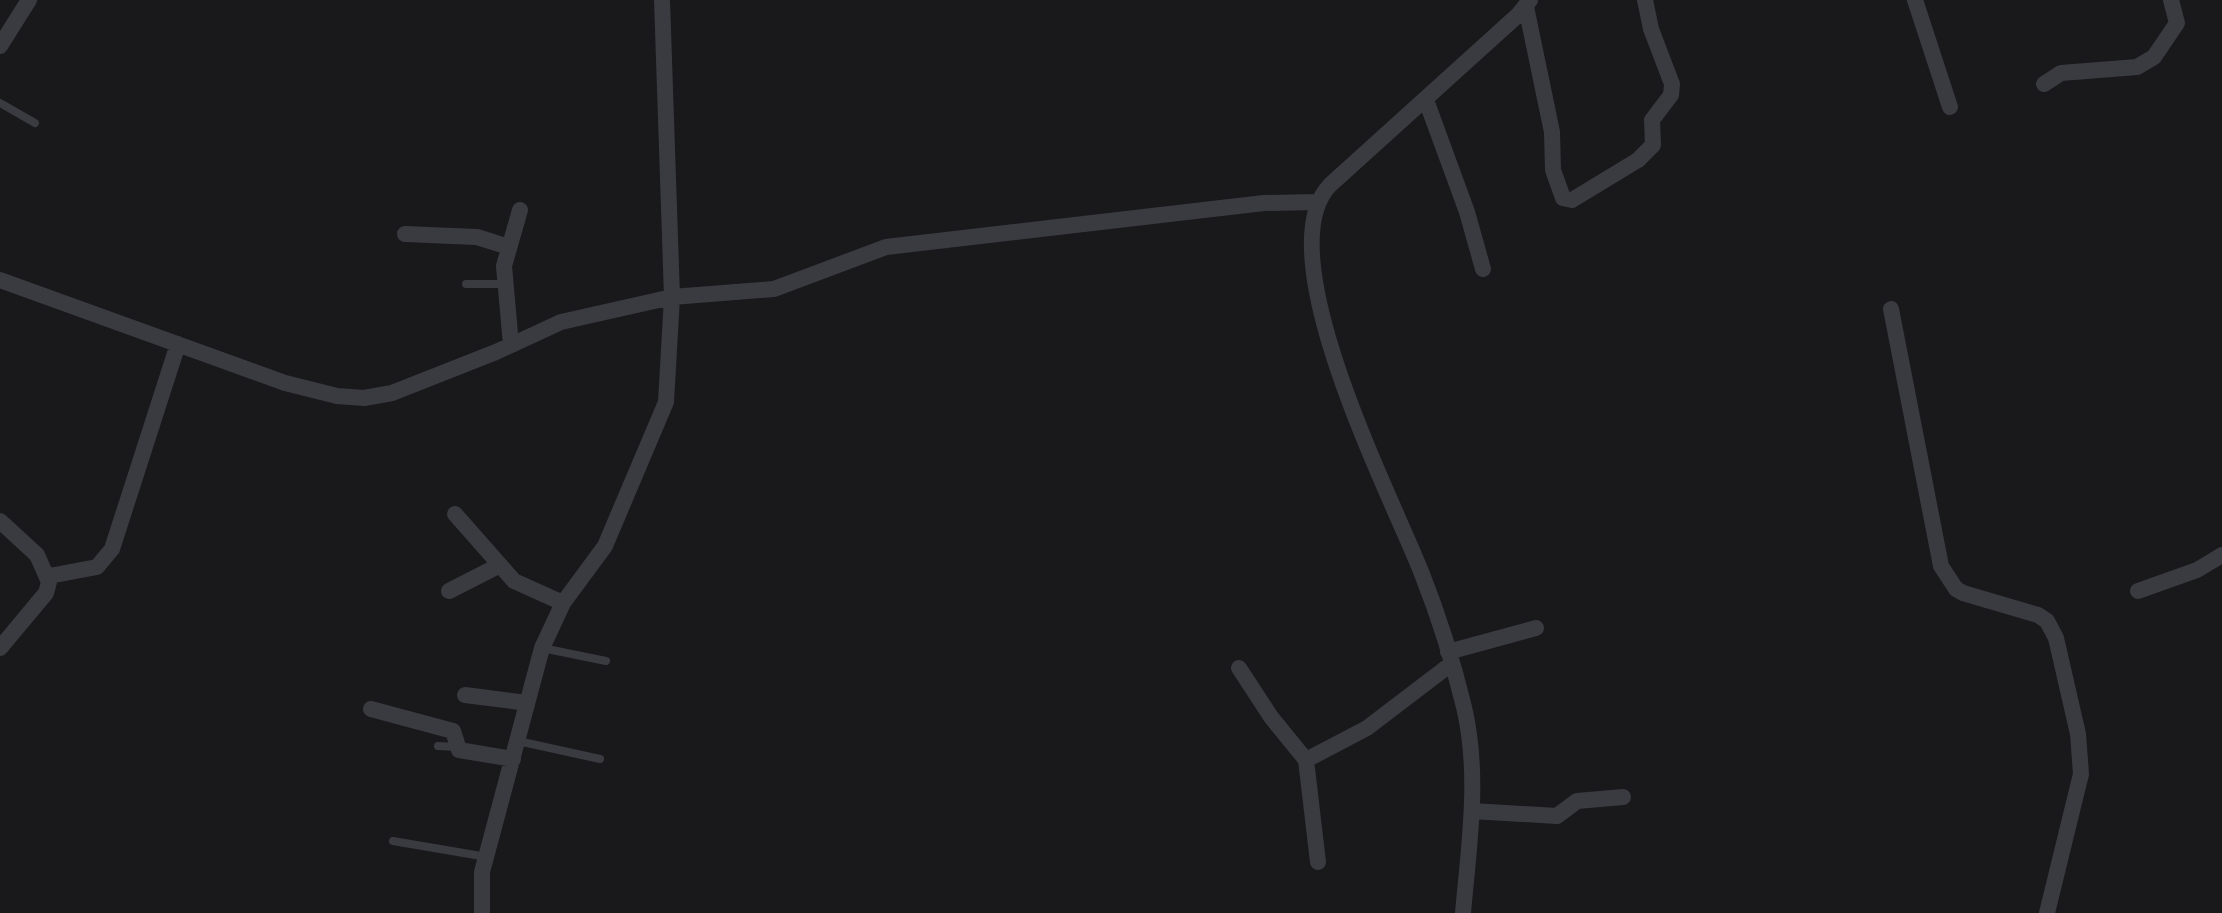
<svg xmlns="http://www.w3.org/2000/svg" width="2222" height="913" font-family="'DejaVu Sans',sans-serif">
<style>
.lines{fill:none;stroke-linecap:round;stroke-linejoin:round}
.service{stroke:#3a3b40;stroke-width:8}
.minor{stroke:#3a3b40;stroke-width:16}
</style>
<rect width="100%" height="100%" fill="#19191b"/>
<g class="lines">
<path class="service" d="M0,103L35,123
M466,284H504
M542,648L606,661
M518,741L600,759
M438,746L456,747
M393,841L487,857"/>
<path class="minor" d="M1915,0L1950,107
M1526,7L1552,132L1553,170L1563,198L1572,200L1638,160L1653,145L1652,120L1671,95L1672,84L1651,29L1645,0
M0,46L29,0
M2044,84L2061,73L2137,67L2154,57L2177,23L2171,0
M1426,100L1467,212L1483,269
M405,234L477,237L509,247
M0,280L285,383L337,396L364,398L392,393L496,352L561,322L672,297L774,289L886,247L1264,203L1317,202
M1891,309L1941,566L1956,589L1963,593L2038,615L2047,621L2056,638L2078,734L2081,774L2047,913
M511,345L504,266L520,210
M455,514L514,581L563,603
M0,521L37,555L49,582L46,593L0,648
M49,576L97,567L112,549L178,344
M449,591L498,566
M2138,591L2197,570L2222,555
M1448,652L1536,628
M1239,668L1271,717L1306,760L1318,862
M465,695L527,703
M371,709L453,731L459,750L513,759
M1306,760L1367,728L1451,664
M1472,811L1557,816L1577,801L1623,797
M482,913V872L542,648L563,603L605,546L666,402L672,297L662,0
M1463,913C1469,844 1480,775 1464,707C1453,662 1439,617 1422,574C1392,497 1265,253 1330,185L1518,15L1530,0"/>
</g>
</svg>
